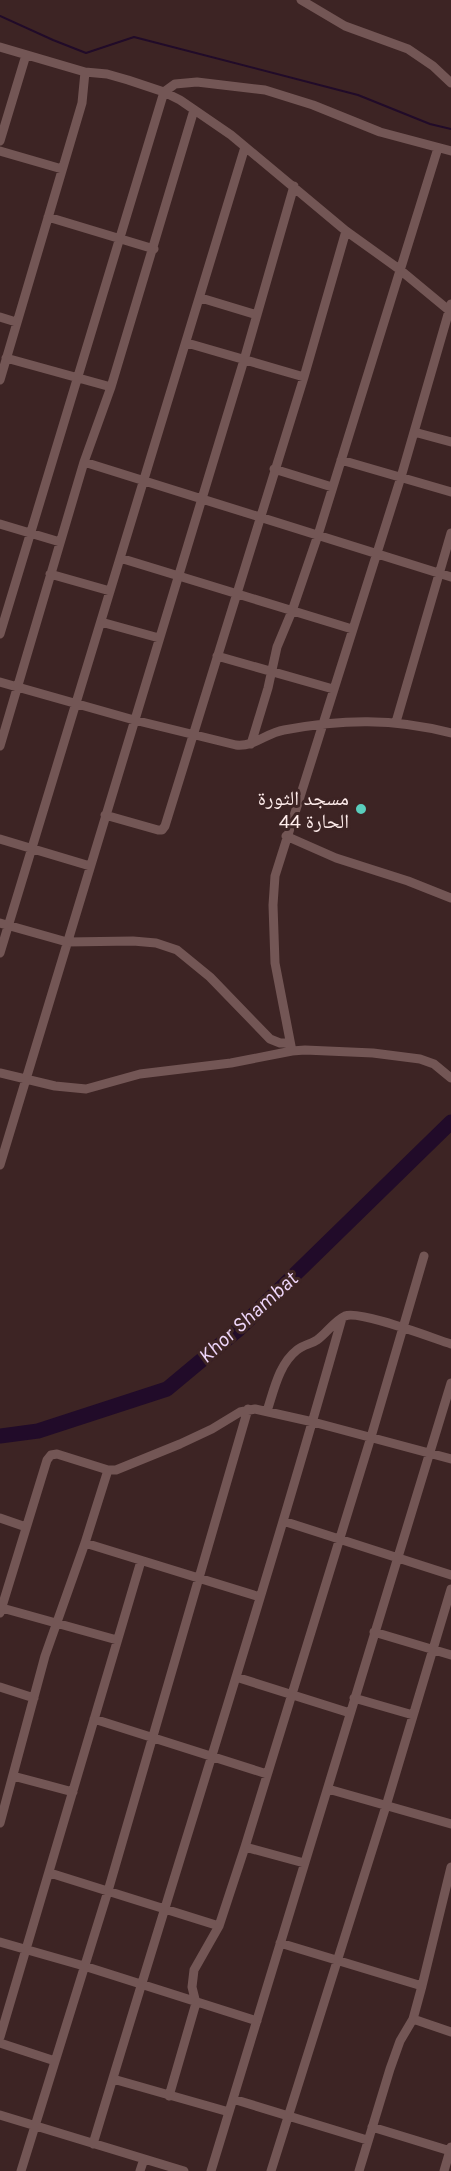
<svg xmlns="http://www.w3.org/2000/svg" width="451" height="2171" font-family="Karla,'Noto Naskh Arabic',sans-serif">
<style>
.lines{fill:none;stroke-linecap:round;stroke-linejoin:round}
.stream{stroke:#210b29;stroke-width:2}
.river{stroke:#210b29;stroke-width:15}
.street{stroke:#735655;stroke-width:9}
.poi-dot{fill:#5acebd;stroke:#3d2424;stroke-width:2}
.labels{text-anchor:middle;stroke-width:6;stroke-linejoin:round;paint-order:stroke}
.poi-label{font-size:20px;fill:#feeceb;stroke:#3d2424;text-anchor:end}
.water-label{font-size:21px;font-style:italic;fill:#efd6fa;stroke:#3d2424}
</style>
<rect width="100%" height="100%" fill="#3d2424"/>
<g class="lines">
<path class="stream" d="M0,16L53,40L86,53L134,37L358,95L430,124L451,129"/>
<path class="river" d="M0,1436L38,1431L167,1389L239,1329L451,1122"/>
<path class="street" d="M301,0L345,26L408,49L433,66L451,83
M0,47L85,72L107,74L128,80L164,92L180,100L231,135L346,231L399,269L451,312
M0,141L26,55
M0,151L62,169
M48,217L154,249
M201,298L257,315
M0,317L16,322
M187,343L304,377
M6,358L111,387
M0,380L82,103L85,72
M414,432L451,442
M341,460L451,492
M84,462L451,577
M274,469L332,487
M0,524L60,542
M120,558L352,629
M50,574L110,591
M101,622L159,638
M0,634L164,92L175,84L197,82L265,90L313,105L380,132L451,151
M217,656L333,689
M0,682L134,720L236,745C255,747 266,733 284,730C343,719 393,718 451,733
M396,722L451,533
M251,744L268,688L277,647L292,611L318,535L438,148
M0,746L84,462L111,387L194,110
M105,815L158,830H162L165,826L304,377L346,231
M286,836L336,858L408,881L451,898
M0,839L90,866
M0,923L67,942L133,941L156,943L177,950L210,977L270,1039L280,1043H290
M0,953L245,147
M292,1051L275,963L273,905L275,876L401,477L451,304
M0,1073L55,1086L86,1089L140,1074L231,1063L292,1051L305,1050L373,1053L420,1059L434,1064L451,1078
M0,1165L244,360L294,186
M267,1411C274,1390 279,1364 297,1350C303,1345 311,1344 317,1340C327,1333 334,1321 345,1316C360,1310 432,1338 451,1344
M0,1518L26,1527
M283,1521L451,1575
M85,1543L260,1597
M2,1608L117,1640
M0,1613L47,1460L51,1455L57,1454L108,1470H116L180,1444L212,1429L240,1412L255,1409L313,1422L451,1459
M374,1632L451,1655
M236,1677L350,1713
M0,1687L34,1698
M354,1698L413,1715
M94,1719L267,1774
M13,1776L73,1792
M328,1789L451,1824
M0,1823L45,1656L85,1543L108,1470
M245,1847L304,1863
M50,1873L219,1926
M0,1942L84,1966L257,2021
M280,1943L422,1986
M413,2019L451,2032
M0,2037L141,1561
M0,2043L55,2061
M113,2079L229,2112
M169,2096L196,2003L192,1987L194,1970L219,1926L245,1847L371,1437L424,1256
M233,2099L367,2140
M0,2115L184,2171
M372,2127L450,2151
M93,2144C176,1868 264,1595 342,1318
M21,2171L108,1891L248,1409
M140,2171L144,2159
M211,2171L451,1383
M271,2171L386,1806L451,1589
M359,2171L390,2069L400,2041L413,2019L422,1986L451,1867
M444,2171L451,2147"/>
</g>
<circle class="poi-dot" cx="361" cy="809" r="6"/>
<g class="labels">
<g class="poi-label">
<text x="349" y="805">مسجد الثورة<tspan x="349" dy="23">الحارة 44</tspan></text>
</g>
<g class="water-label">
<text transform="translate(248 1317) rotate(-42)" y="7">Khor Shambat</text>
</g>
</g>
</svg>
